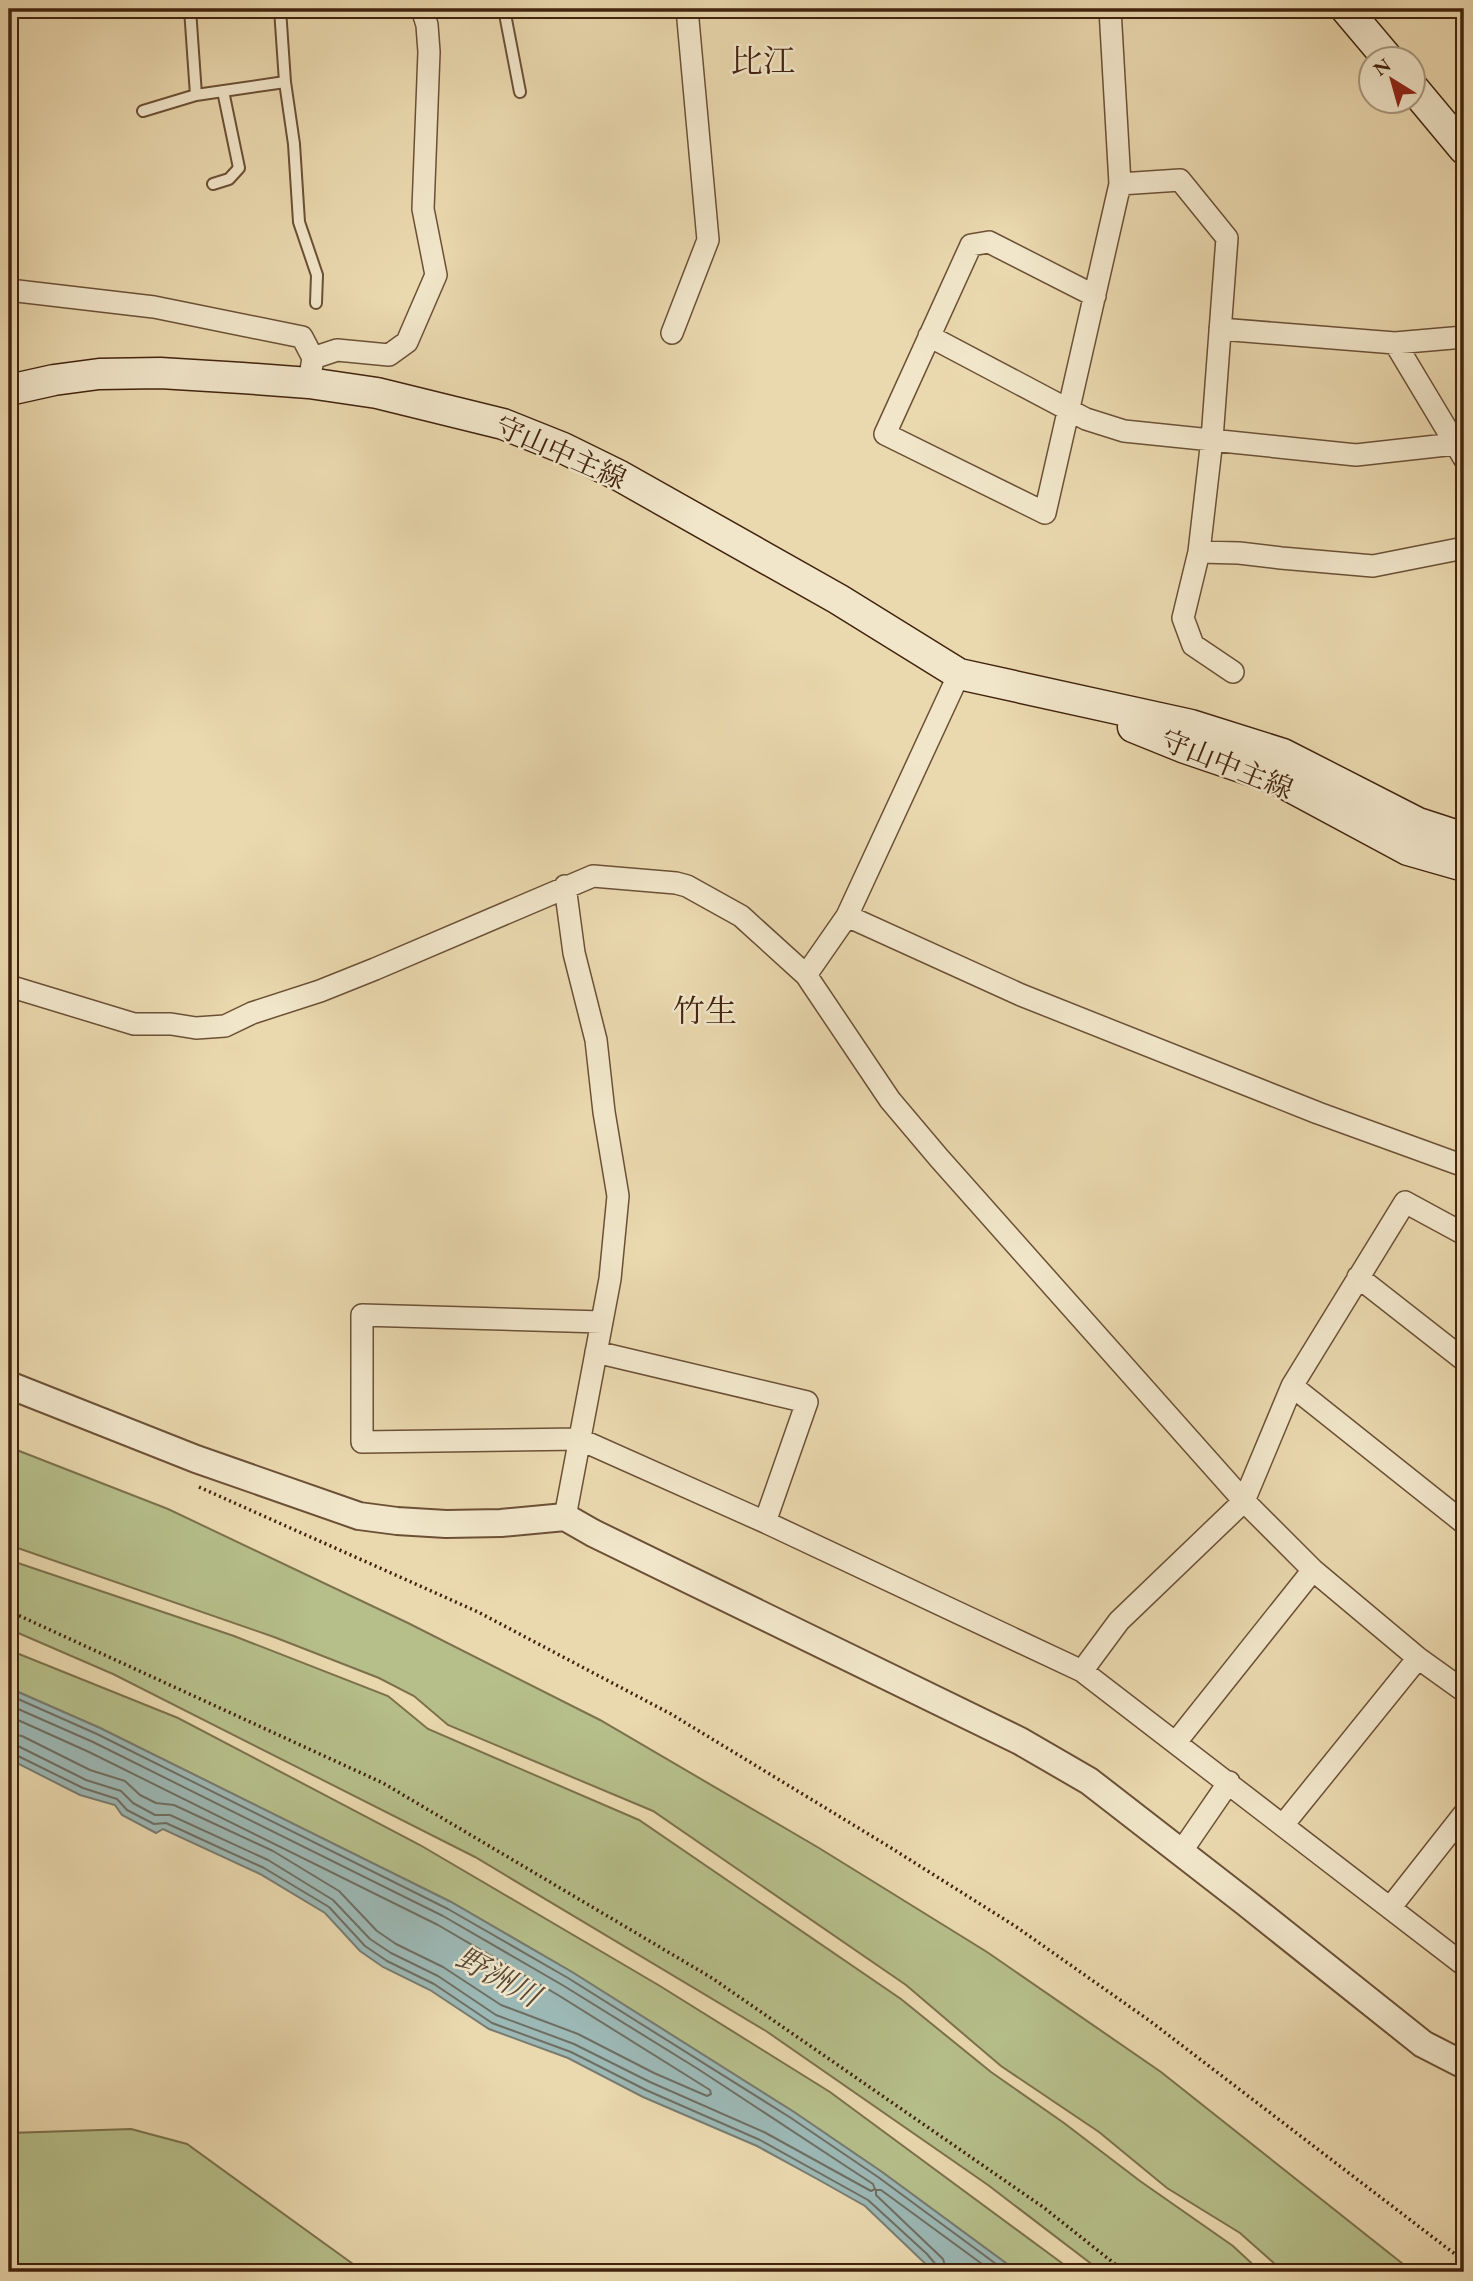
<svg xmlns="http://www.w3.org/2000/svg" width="1473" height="2281" font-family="'EB Garamond','Noto Serif JP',serif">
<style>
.green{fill:#b6bf8a;stroke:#7c714c;stroke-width:2}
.water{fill:#9cb8b5;stroke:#787c72;stroke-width:2}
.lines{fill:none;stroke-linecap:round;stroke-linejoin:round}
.shore{stroke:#6f6e62;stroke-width:2}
.service-casing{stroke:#6c5036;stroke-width:14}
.minor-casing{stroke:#6c5036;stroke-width:24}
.tertiary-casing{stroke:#6c5036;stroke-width:30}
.secondary-casing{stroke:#42230e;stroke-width:33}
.path{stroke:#42230e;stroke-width:3.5;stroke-dasharray:2 3.5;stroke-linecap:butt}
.service{stroke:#f1e6ca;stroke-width:10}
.minor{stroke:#f1e6ca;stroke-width:21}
.tertiary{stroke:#f1e6ca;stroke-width:26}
.secondary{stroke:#f1e6ca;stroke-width:30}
.labels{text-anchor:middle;stroke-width:5;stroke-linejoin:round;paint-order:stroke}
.street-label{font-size:28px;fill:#42230e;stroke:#f1e6ca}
.water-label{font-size:30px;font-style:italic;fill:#584838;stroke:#f1e6ca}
.quarter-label{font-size:32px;fill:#42230e;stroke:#f1e6ca}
</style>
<rect width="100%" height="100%" fill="#ead8ae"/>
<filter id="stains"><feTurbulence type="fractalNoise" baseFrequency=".00286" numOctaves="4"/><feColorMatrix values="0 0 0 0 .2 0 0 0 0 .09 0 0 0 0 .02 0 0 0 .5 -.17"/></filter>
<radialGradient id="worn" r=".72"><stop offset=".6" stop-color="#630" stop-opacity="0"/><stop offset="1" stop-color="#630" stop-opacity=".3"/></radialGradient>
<path class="green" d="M9,1447L168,1509L408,1623L600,1720L819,1848L987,1952L1161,2072L1413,2272H1284L1240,2233L1167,2188L1099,2132L1001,2066L906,1985L653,1811L448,1725L414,1696L379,1678L274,1637L9,1545Z
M9,1560L234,1636L388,1696L428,1729L639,1820L901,1999L991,2072L1064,2123L1140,2181L1233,2246L1261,2272H1102L988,2185L766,2031L475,1857L113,1674L9,1629Z
M9,1650L178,1718L420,1845L660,1986L830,2092L1074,2272H1018L882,2172L794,2112L572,1972L451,1902L100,1728L9,1688Z
M131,2129L187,2144L364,2272H9V2133Z"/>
<path class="water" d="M9,1688L100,1728L451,1902L572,1972L794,2112L882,2172L1018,2272H934L865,2206L819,2180L757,2146L643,2097L568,2058L489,2029L430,1990L383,1967L360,1951L325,1913L260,1874L163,1829L156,1833L122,1815L115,1805L80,1795L9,1759Z"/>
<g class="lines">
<path class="shore" d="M9,1695L97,1734L448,1909L568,1978L791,2118L878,2177L1007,2272
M9,1705L93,1742L443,1916L564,1986L698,2069L873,2184L875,2189L871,2191L764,2132L650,2082L574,2044L496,2015L438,1976L391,1953L370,1939L333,1900L268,1860L170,1815H155L133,1803L121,1791L86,1780L18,1746L9,1744
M9,1716L89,1752L438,1925L558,1995L710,2090L711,2094L707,2096L654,2073L578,2034L501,2005L443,1967L396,1944L377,1931L339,1891L273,1851L174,1805L156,1803L140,1795L125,1781L90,1770L22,1736L9,1734
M9,1753L14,1754L83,1788L117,1799L127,1810L154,1824L166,1823L264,1868L329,1907L365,1946L387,1961L434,1984L492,2023L571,2052L646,2090L760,2140L868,2200L927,2254L937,2266L938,2272
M947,2272L943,2259L876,2195V2190H881L993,2272"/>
<defs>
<path id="service" d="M190,9L196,95
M504,9L520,92
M285,82L294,144L299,222L317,275L316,303
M143,111L196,95L285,82L280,9
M213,184L229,179L239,168L223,91"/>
<path id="minor" d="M1120,184L1180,180L1227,238L1212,439L1199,552L1183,618L1193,645L1233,672
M9,290L154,307L302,337L313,358
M1095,296L989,242L971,245L885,434L1045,513L1120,184L1110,9
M1220,329L1395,343L1464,337
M672,333L708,240L687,9
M929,336L1086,419L1124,431L1356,455L1464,443
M1395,343L1464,458
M309,383L313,358L337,350L389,355L407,342L436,275L423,209L429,52L427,25L422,9
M1199,552L1239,553L1281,558L1373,566L1464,548
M565,886L574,953L596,1040L604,1112L618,1196L610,1279L565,1517
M847,916L1021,995L1318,1113L1464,1166
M806,975L847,916L959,674
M9,986L134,1024H171L196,1028L225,1026L252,1013L320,991L375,969L593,876L676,883L687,886L741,916L806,975L890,1100L939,1158L1244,1501L1313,1570L1418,1658L1464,1691
M1358,1277L1464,1360
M602,1322L362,1315V1442L579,1439L765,1522L1082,1671L1464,1965
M596,1352L807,1402L765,1522
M1292,1386L1464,1523
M1082,1671L1119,1621L1244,1501L1292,1386L1405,1202L1464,1234
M1176,1742L1313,1570
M1283,1825L1418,1658
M1181,1852L1229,1782
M1390,1908L1464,1814"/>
<path id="tertiary" d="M9,1385L196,1459L359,1516L397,1521L446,1524L501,1523L565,1517L593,1533L1020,1741L1089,1781L1245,1902L1423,2044L1464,2065"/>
<path id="secondary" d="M1346,9L1389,60
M1414,89L1464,149
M9,390L54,380L99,374L160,373L242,378L309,383L377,393L503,424L563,448L620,476L838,599L959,674L1191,725L1283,754L1418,823L1464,838
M1133,727L1185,748L1276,779L1408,850L1464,866"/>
</defs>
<use href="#service" class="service-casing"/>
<use href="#minor" class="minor-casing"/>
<use href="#tertiary" class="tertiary-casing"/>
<use href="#secondary" class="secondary-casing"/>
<path class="path" d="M199,1487L478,1612L671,1714L888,1846L1015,1926L1150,2021L1464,2261
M9,1611L383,1783L712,1978L1043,2207L1125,2272"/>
<use href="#service" class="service"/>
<use href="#minor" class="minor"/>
<use href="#tertiary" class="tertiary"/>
<use href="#secondary" class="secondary"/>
</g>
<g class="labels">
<g class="street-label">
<text transform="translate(561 452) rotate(24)" y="10">守山中主線</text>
<text transform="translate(1227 764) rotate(22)" y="10">守山中主線</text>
</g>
<g class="water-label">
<text transform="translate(498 1977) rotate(29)" y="10">野洲川</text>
</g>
<g class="quarter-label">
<text x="763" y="72">比江</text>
<text x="705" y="1022">竹生</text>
</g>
</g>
<rect width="1473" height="2281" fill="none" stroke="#ead8ae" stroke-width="35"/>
<rect x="10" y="10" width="1452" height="2260" fill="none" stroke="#42230e" stroke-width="3.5"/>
<rect x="18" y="18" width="1438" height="2246" fill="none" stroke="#42230e" stroke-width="2"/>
<g transform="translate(1392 80) rotate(323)"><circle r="33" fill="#f1e6ca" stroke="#ab987f" stroke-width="2"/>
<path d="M0-5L12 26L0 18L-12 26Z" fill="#8f2418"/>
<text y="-10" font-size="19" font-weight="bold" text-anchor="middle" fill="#42230e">N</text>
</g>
<rect width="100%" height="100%" filter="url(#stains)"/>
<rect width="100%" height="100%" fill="url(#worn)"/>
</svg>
